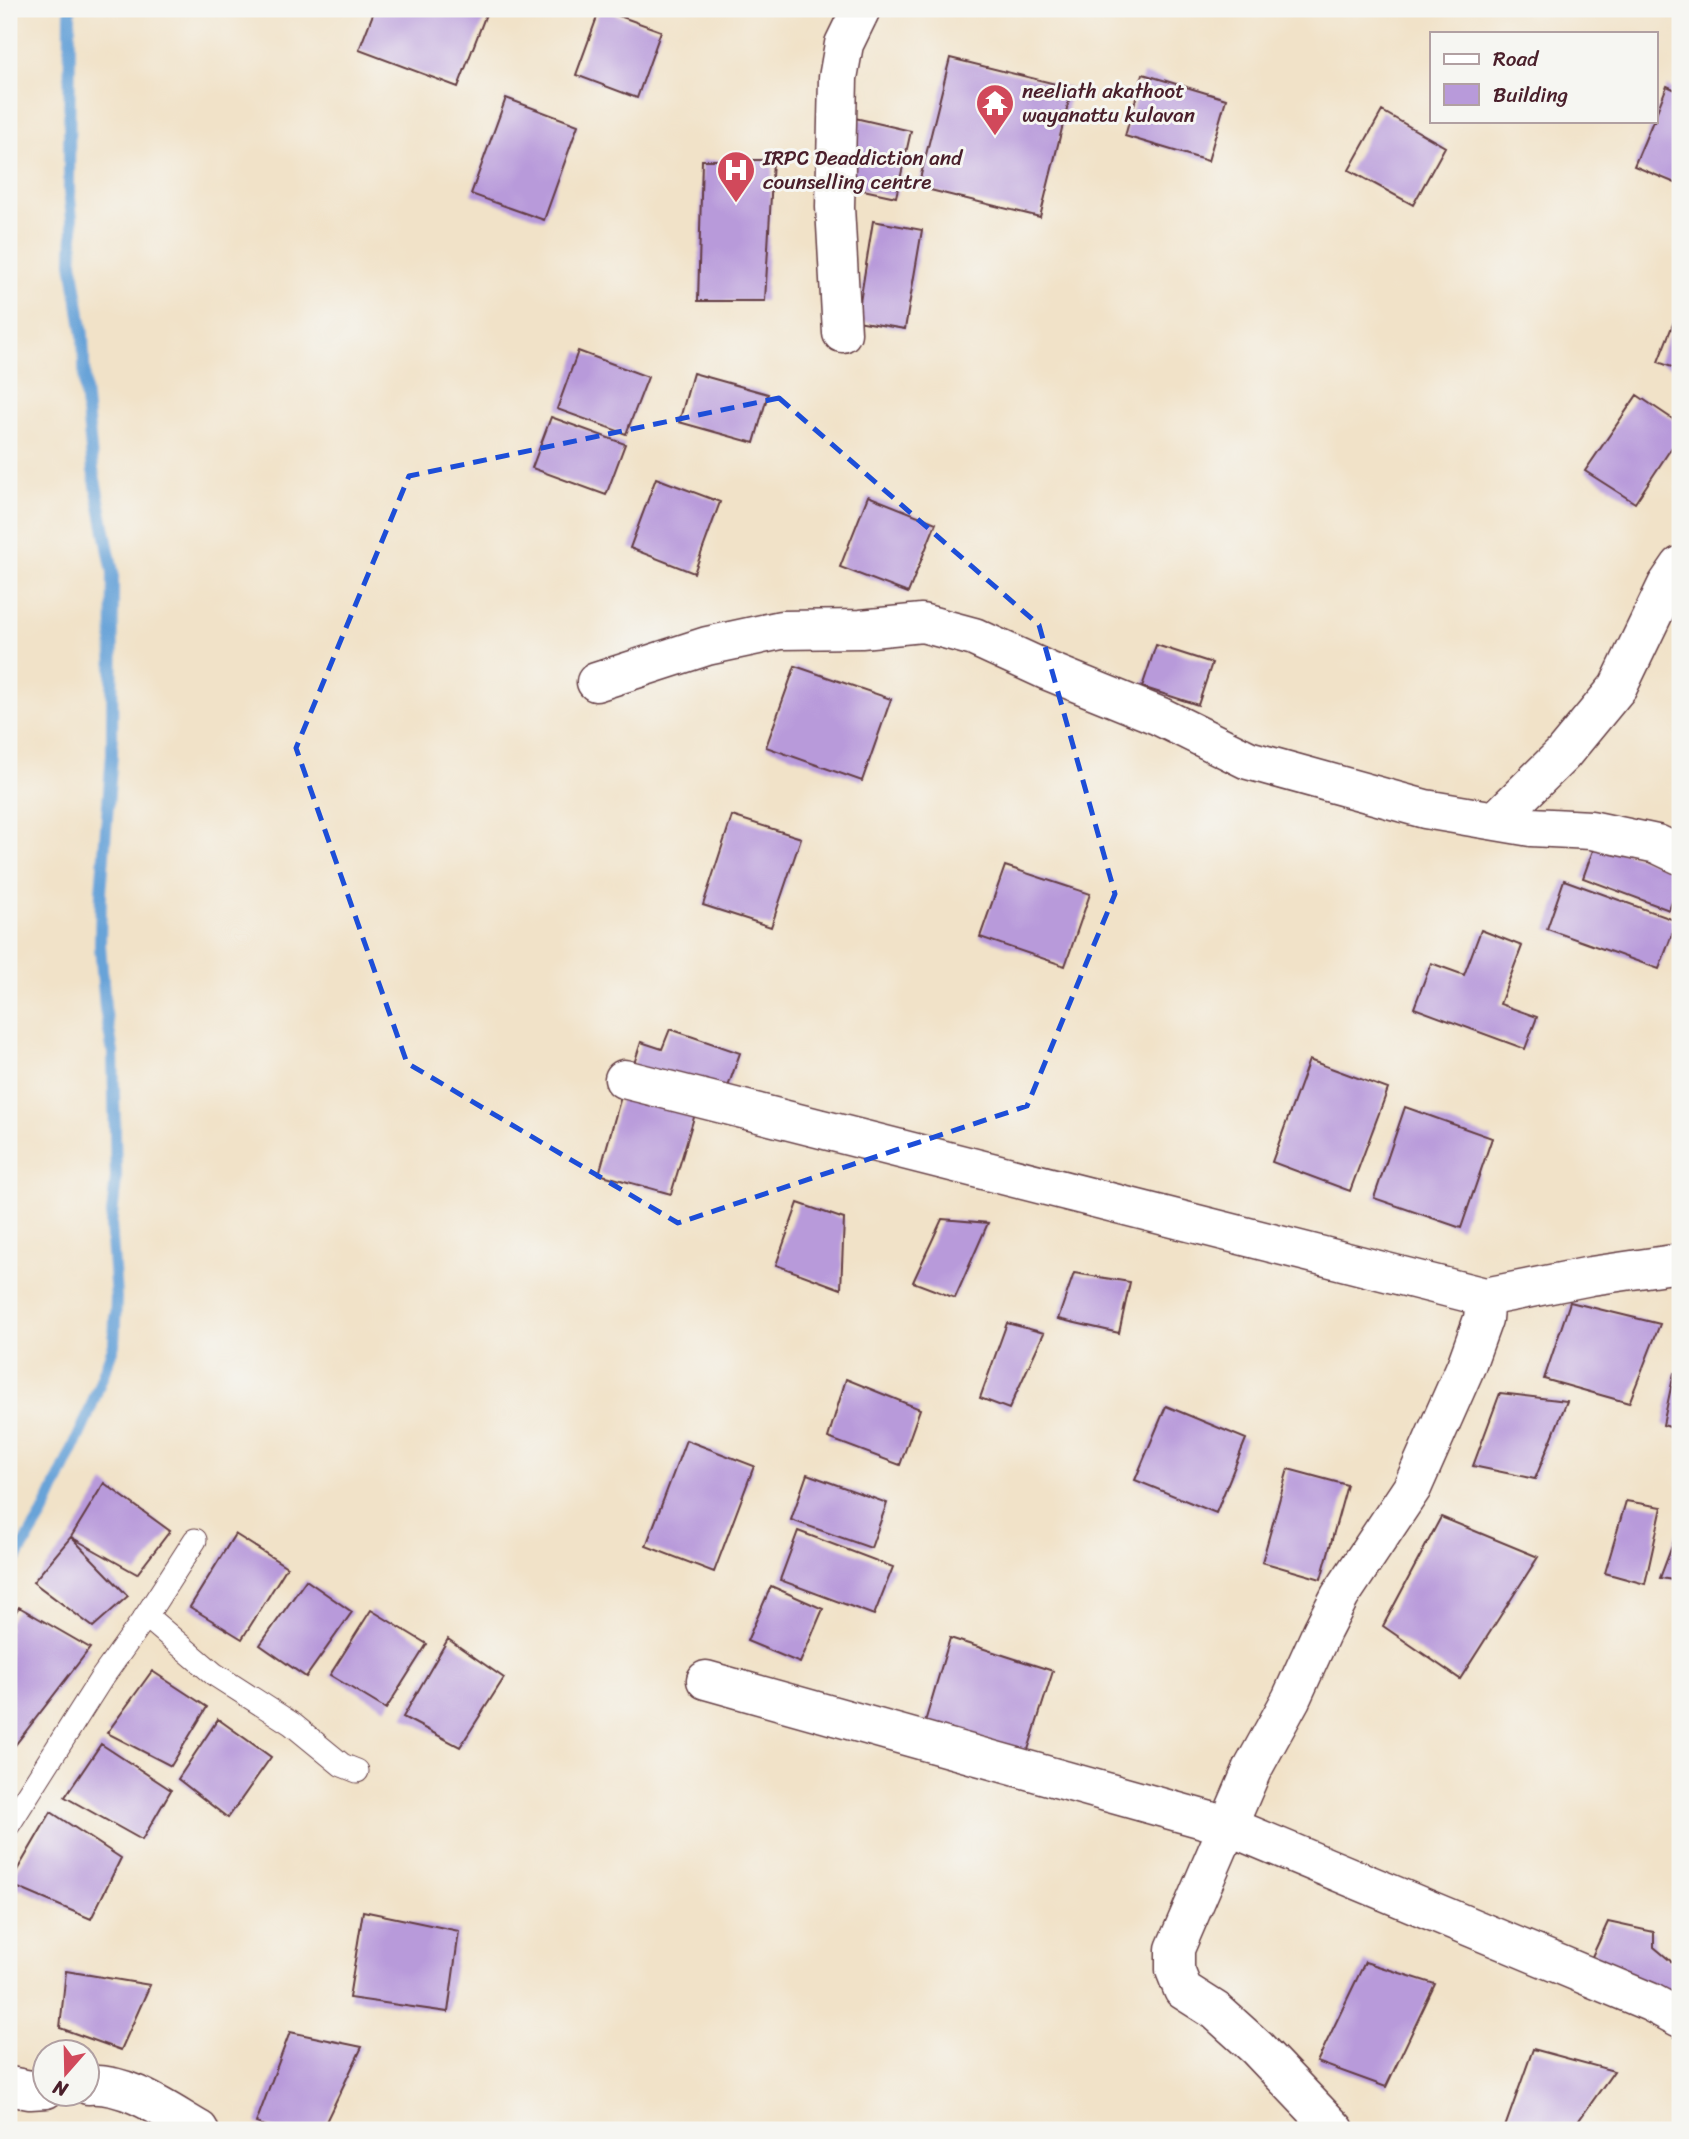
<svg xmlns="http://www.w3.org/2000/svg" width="1689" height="2139" font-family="Sriracha,sans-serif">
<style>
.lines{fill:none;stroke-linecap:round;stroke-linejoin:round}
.stream{stroke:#68a3d8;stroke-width:12}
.building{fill:#b89ada}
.lane-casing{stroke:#633c43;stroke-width:25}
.street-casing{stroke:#633c43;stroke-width:41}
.lane{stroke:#fff;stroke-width:23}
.street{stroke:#fff;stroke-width:38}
.marked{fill:none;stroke:#1d4ed8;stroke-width:5;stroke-dasharray:14 9;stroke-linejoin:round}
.labels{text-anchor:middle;stroke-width:6;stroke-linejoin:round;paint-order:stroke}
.poi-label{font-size:21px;fill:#4a1f2b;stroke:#f6f6f2;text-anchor:start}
</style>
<rect width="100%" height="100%" fill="#f6f6f2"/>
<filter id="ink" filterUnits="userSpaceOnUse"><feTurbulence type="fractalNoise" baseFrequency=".0143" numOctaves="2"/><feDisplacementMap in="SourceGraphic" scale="14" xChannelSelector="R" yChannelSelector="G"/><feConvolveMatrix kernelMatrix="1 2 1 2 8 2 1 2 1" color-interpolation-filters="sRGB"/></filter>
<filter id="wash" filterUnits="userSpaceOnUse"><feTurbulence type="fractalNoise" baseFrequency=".00686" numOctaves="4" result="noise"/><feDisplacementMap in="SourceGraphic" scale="28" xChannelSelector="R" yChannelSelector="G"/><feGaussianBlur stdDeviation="1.57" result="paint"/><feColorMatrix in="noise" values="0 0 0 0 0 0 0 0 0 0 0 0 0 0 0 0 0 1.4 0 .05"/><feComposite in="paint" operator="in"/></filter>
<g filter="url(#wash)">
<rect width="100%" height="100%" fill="#f1e2c8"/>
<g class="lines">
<path class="stream" d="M9,1570L43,1514L86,1420L114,1345L116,1298L111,1224L116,1178L113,1053L105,1008L100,945L101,892L112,754L113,572L93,470L85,390L83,335L72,262L73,229L69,189L70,9"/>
</g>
<g id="blocks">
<path class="building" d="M375,9H473L486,14L458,87L359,50Z
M600,9L661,31L637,98L576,75Z
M950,58L1072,88L1040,217L918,187Z
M1143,74L1226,99L1208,161L1125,136Z
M1667,86L1680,92V185L1634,166L1653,121H1656V114Z
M506,98L578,125L544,220L471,194Z
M1382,111L1445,147L1413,205L1349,170Z
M855,118L911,131L896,197L840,185Z
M702,160H773L765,301H698Z
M873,221L922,230L905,329L857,321Z
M1680,306V370L1658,362Z
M578,351L648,377L626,434L557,409Z
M693,373L768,394L754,443L679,422Z
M1637,395L1680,424V435L1635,503L1585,471Z
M551,417L625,444L606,495L532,468Z
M656,478L720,502L694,573L630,548Z
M868,496L936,523L908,593L840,567Z
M1156,645L1212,663L1198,705L1142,687Z
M795,666L891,699L862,781L766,747Z
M732,816L801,838L771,927L703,905Z
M1596,842L1680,873V880L1669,910L1583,878Z
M1005,866L1090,894L1065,966L980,937Z
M1564,880L1677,921L1659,969L1547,929Z
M1481,930L1522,946L1500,1004L1537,1017L1525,1049L1414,1008L1431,963L1464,975Z
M670,1029L740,1053L724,1098L633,1067L641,1042L662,1049Z
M1309,1060L1388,1089L1350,1191L1272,1162Z
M622,1093L695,1114L671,1194L599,1174Z
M1405,1107L1492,1138L1461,1228L1374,1198Z
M798,1203L844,1219L841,1289L776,1265Z
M942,1219L988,1223L955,1298L913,1282Z
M1074,1273L1130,1282L1119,1333L1058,1319Z
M1570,1302L1660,1324L1629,1403L1544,1379Z
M1007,1323L1044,1333L1009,1409L980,1398Z
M1674,1373L1680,1375V1430L1663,1425Z
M846,1379L920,1409L900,1465L828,1438Z
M1500,1393L1567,1401L1535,1479L1473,1466Z
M1166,1406L1246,1439L1216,1513L1135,1480Z
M686,1440L754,1466L714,1572L646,1546Z
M1288,1469L1347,1485L1321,1579L1262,1562Z
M807,1474L887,1503L871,1548L791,1520Z
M104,1483L170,1531L137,1574L71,1537L128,1596L93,1627L33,1582L71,1537Z
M1626,1501L1662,1507L1645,1584L1605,1573Z
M1441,1517L1538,1557L1460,1679L1383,1626Z
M1680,1525V1581L1660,1578Z
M798,1531L893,1567L874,1615L780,1580Z
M235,1534L287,1567L242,1639L190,1607Z
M306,1580L352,1612L306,1677L260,1645Z
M771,1586L823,1609L800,1663L747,1641Z
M19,1607L90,1648L9,1753V1622Z
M371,1610L427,1644L386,1709L330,1675Z
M950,1638L1053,1671L1027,1753L925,1722Z
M448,1639L504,1678L460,1747L403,1717Z
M152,1671L207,1707L171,1766L107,1733Z
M218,1719L271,1757L228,1818L178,1779Z
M101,1744L171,1790L142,1840L65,1797Z
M51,1812L121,1858L91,1919L9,1884Z
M363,1911L459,1931L448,2012L349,1998Z
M1608,1922L1654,1932V1947L1680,1969L1676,1995L1589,1963Z
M1365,1962L1435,1984L1386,2087L1317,2062Z
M66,1971L150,1985L121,2050L60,2028Z
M290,2032L362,2047L322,2130H276L256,2123Z
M1533,2049L1614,2071L1572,2130H1504Z"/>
</g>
</g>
<g filter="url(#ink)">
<use href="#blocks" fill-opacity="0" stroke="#633c43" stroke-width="2"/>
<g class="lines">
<defs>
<path id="lane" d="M146,1616L214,1674L292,1724L342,1765L357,1771
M9,1824L101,1679L146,1616L195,1540"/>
<path id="street" d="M842,333L835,207L838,78L844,44L861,9
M596,682L707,646L781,630L861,629L922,623L974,637L1048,671L1159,716L1248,760L1425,809L1531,827L1591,830L1657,844L1680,855
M1496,820L1562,755L1618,687L1667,585L1680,566
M624,1079L1485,1297L1483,1319L1466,1366L1412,1488L1340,1596L1322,1631L1291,1699L1252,1770L1175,1949V1970L1183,1990L1216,2011L1257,2048L1335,2130
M1485,1297L1591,1276L1680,1263
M706,1680L1228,1826L1650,2002L1680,2018
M88,2085C127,2082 166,2111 199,2130
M9,2086L30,2090L46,2089"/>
</defs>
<use href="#lane" class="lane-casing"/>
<use href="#street" class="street-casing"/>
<use href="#lane" class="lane"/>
<use href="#street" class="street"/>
</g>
</g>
<path class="marked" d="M779,398L1039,625L1115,894L1027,1106L678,1223L407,1063L296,748L409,476Z"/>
<defs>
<symbol id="temple-pin" viewBox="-11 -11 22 30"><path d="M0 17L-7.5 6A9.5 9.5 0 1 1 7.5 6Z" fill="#d1495b" stroke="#f6f6f2"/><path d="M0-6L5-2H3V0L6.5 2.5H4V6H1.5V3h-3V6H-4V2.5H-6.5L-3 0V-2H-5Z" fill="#fff"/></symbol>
<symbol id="hospital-pin" viewBox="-11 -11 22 30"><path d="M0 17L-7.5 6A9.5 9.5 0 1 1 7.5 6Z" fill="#d1495b" stroke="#f6f6f2"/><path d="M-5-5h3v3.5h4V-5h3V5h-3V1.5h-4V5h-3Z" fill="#fff"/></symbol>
</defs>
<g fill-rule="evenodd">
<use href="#temple-pin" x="973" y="81" width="44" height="60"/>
<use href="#hospital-pin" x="714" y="148" width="44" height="60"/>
</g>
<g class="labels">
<g class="poi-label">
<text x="1022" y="98">neeliath akathoot<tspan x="1022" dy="24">wayanattu kulavan</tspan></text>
<text x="763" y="165">IRPC Deaddiction and<tspan x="763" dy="24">counselling centre</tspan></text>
</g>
</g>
<rect width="1689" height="2139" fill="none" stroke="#f6f6f2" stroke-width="35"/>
<rect x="1430" y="32" width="228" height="91" fill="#f6f6f2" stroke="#b1a0a2" stroke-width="2"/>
<rect x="1444" y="54" width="35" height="10" fill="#ffffff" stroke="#b1a0a2" stroke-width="2"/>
<text x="1493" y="66" font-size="21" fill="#4a1f2b">Road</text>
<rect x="1444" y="84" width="35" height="21" fill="#b89ada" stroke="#b1a0a2" stroke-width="2"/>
<text x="1493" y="102" font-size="21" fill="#4a1f2b">Building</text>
<g transform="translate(66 2073) rotate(200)"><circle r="33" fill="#f6f6f2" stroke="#b1a0a2" stroke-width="2"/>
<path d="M0-5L12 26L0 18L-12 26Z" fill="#d1495b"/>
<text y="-10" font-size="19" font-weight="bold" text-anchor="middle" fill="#4a1f2b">N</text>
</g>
</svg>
